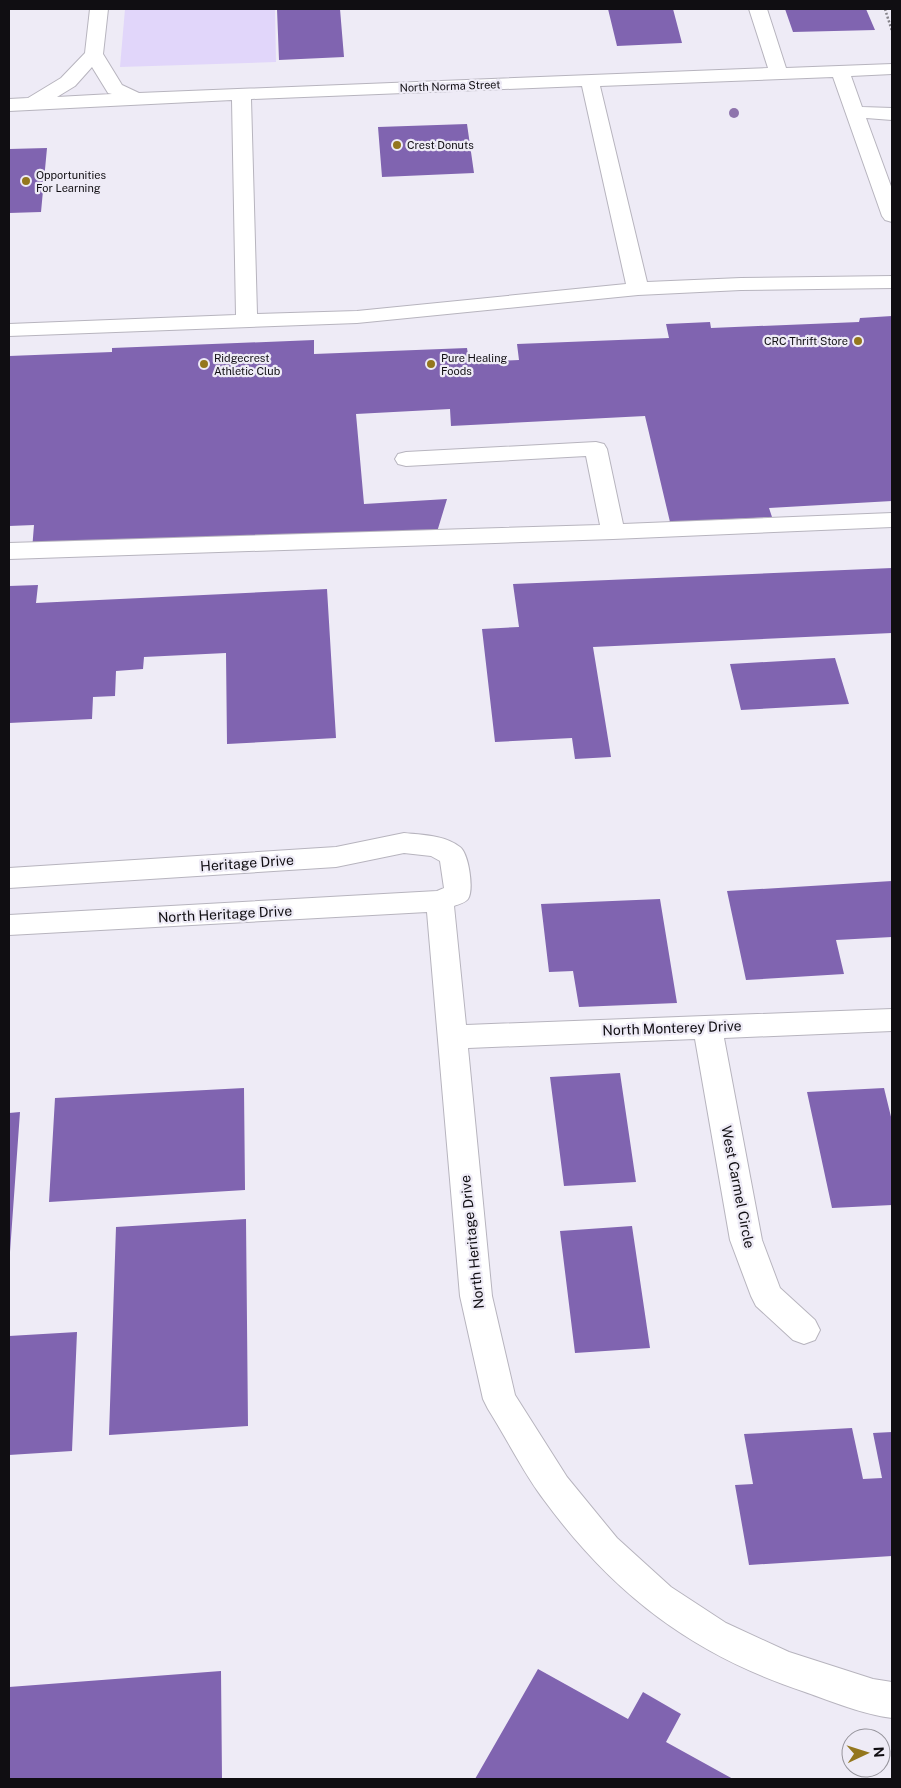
<svg xmlns="http://www.w3.org/2000/svg" width="901" height="1788" font-family="'Public Sans',sans-serif">
<style>
.green{fill:#e1d6fa}
.building{fill:#8064b0}
.lines{fill:none;stroke-linecap:round;stroke-linejoin:round}
.minor-casing{stroke:#b7b4be;stroke-width:2}
.path{stroke:#848289;stroke-width:2.5;stroke-dasharray:2 2;stroke-linecap:butt}
.minor{fill:#fff;fill-rule:evenodd}
.tree{fill:#8e74ac}
.poi-dot{fill:#94771e;stroke:#eeebf6;stroke-width:2}
.labels{text-anchor:middle;stroke-width:4.5;stroke-linejoin:round;paint-order:stroke}
.far-street-label{font-size:11px;fill:#100e12;stroke:#eeebf6}
.far-poi-label{font-size:11px;fill:#100e12;stroke:#eeebf6;text-anchor:start}
.street-label{font-size:14px;fill:#100e12;stroke:#eeebf6}
</style>
<rect width="100%" height="100%" fill="#eeebf6"/>
<path class="green" d="M125,9H275L276,62L120,67Z"/>
<path class="building" d="M277,9H340L344,57L279,60Z
M608,9H673L682,43L617,46Z
M785,9H866L875,30L793,32Z
M467,124L474,173L382,177L378,127Z
M47,148L41,212L9,213V149Z
M892,316V501L769,508L772,517L670,522L645,416L451,426L450,409L356,414L364,504L447,499L437,532L32,550L34,525L9,526V356L112,352V348L314,340V354L467,348L469,362L519,360L517,344L669,338L666,324L710,322L711,328L859,322L860,318Z
M892,568V633L593,647L611,757L575,759L572,738L495,742L482,629L519,627L513,584Z
M38,585L36,603L327,589L336,738L227,744L226,653L144,657L143,669L116,671L115,696L93,697L92,719L9,723V586Z
M835,658L849,704L741,710L730,664Z
M892,881V937L836,940L844,974L746,980L727,891Z
M660,899L677,1003L579,1007L573,971L549,972L541,904Z
M620,1073L636,1182L564,1186L550,1077Z
M244,1088L245,1190L49,1202L55,1098Z
M884,1088L892,1121V1205L832,1208L807,1092Z
M20,1112L10,1252H9V1113Z
M246,1219L248,1426L109,1435L116,1227Z
M632,1226L650,1348L575,1353L560,1231Z
M77,1332L72,1451L9,1455V1336Z
M852,1428L863,1479L882,1478L873,1433L892,1432V1556L749,1565L735,1485L753,1484L744,1434Z
M538,1669L628,1719L643,1692L681,1714L666,1742L733,1779H475Z
M221,1671L222,1779H9V1687Z"/>
<g class="lines">
<defs>
<path id="minor" d="M90,9H108L103,54L122,85L139,93L768,68L749,9H767L786,68L892,64V74L851,76L862,107L892,108V120L866,118L892,189V222L885,220L882,216L833,77L600,86L647,282L741,278L892,276V288L741,290L638,295L357,323L9,336V324L236,315L232,100L9,111V99L28,98L61,78L85,53ZM92,67L108,93L112,94L57,97L75,86ZM582,86L626,284L357,311L257,314L251,99Z
M596,442L604,444L607,449L623,524L892,513V527L613,539L9,559V543L600,525L586,456L406,466L398,464L395,459L398,454L406,452Z
M404,833C422,835 445,835 460,847C469,854 474,890 468,899C465,903 459,904 454,906L466,1025L892,1009V1031L724,1038L762,1240L780,1288L815,1320L820,1330L815,1340L804,1344L793,1340L756,1306L751,1296L730,1240L695,1039L468,1048L492,1296L515,1395L567,1477L617,1538L671,1587L726,1623L789,1652L873,1679L892,1682V1718C862,1714 833,1702 805,1692C693,1655 614,1595 544,1500C523,1472 507,1439 488,1409L483,1399L460,1296L427,912L9,935V915L437,891L444,888L440,861L431,856L404,853L336,867L9,888V868L336,847Z"/>
</defs>
<use href="#minor" class="minor-casing"/>
<path class="path" d="M885,9L892,31"/>
<use href="#minor" class="minor"/>
</g>
<circle class="tree" cx="734" cy="113" r="5"/>
<g class="poi-dot">
<circle cx="397" cy="145" r="5"/>
<circle cx="26" cy="181" r="5"/>
<circle cx="858" cy="341" r="5"/>
<circle cx="204" cy="364" r="5"/>
<circle cx="431" cy="364" r="5"/>
</g>
<g class="labels">
<g class="far-street-label">
<text transform="translate(450 86) rotate(-2)" y="4">North Norma Street</text>
</g>
<g class="far-poi-label">
<text x="407" y="149">Crest Donuts</text>
<text x="36" y="179">Opportunities<tspan x="36" dy="13">For Learning</tspan></text>
<text x="848" y="345" text-anchor="end">CRC Thrift Store</text>
<text x="214" y="362">Ridgecrest<tspan x="214" dy="13">Athletic Club</tspan></text>
<text x="441" y="362">Pure Healing<tspan x="441" dy="13">Foods</tspan></text>
</g>
<g class="street-label">
<text transform="translate(247 863) rotate(-4)" y="5">Heritage Drive</text>
<text transform="translate(225 914) rotate(-3)" y="5">North Heritage Drive</text>
<text transform="translate(672 1028) rotate(-2)" y="5">North Monterey Drive</text>
<text transform="translate(738 1187) rotate(79)" y="5">West Carmel Circle</text>
<text transform="translate(472 1242) rotate(-96)" y="5">North Heritage Drive</text>
</g>
</g>
<rect width="901" height="1788" fill="none" stroke="#100e12" stroke-width="20"/>
<g transform="translate(866 1753) rotate(86)"><circle r="24" fill="#eeebf6" stroke="#95939b"/>
<path d="M0-4L9 19L0 12L-9 19Z" fill="#94771e"/>
<text y="-8" font-size="14" font-weight="bold" text-anchor="middle" fill="#100e12">N</text>
</g>
</svg>
